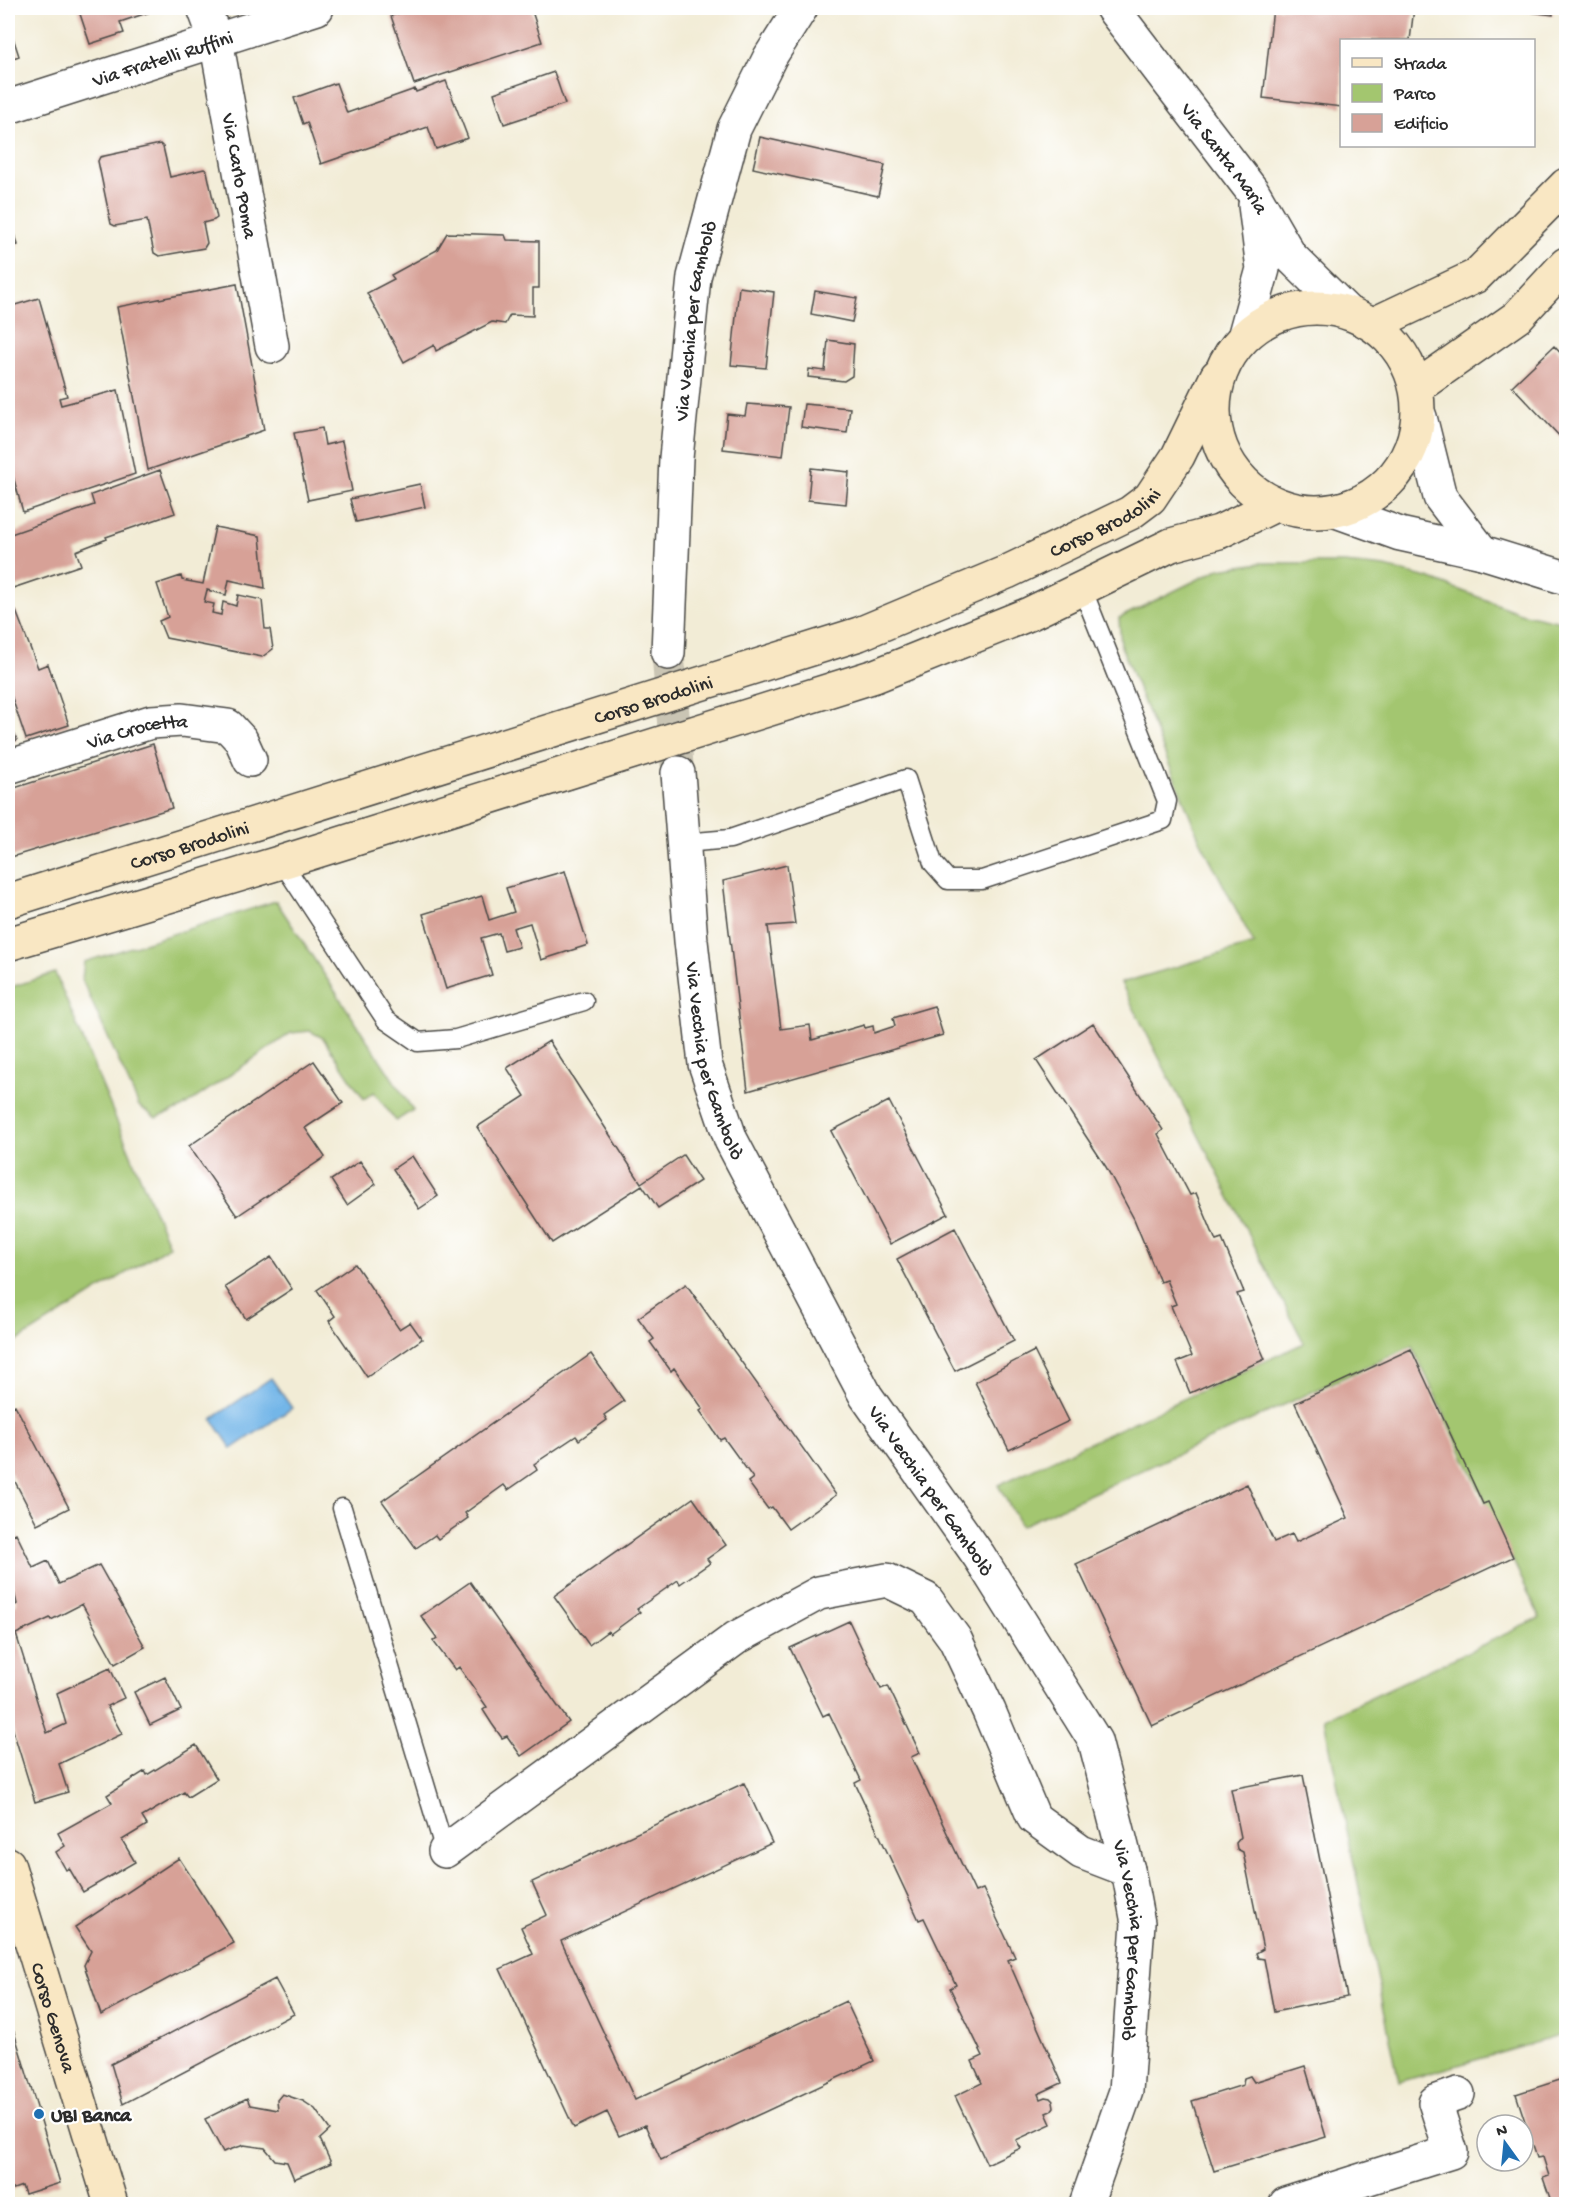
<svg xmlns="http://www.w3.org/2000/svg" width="1574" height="2212" font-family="'Gochi Hand',sans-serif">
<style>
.green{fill:#a3c66f;stroke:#67784d;stroke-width:1.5}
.water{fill:#73b6e8;stroke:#4f708a;stroke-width:1.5}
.building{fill:#d7a197}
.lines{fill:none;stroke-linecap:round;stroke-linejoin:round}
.minor-tunnel{stroke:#cac5b4;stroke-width:33;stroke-dasharray:33 16;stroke-linecap:butt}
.service-casing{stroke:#494845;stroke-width:21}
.minor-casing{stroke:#494845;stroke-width:36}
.secondary-casing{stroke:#494845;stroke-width:36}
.service{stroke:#fff;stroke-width:18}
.minor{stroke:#fff;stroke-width:33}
.secondary{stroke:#f9e7c3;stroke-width:33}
.poi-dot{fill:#1f6fb2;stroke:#fff;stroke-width:2}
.labels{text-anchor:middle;stroke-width:4.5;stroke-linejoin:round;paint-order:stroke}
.street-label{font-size:20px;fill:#2b2b2b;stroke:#fff}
.poi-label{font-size:20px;font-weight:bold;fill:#2b2b2b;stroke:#fff;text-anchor:start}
</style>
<rect width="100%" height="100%" fill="#fff"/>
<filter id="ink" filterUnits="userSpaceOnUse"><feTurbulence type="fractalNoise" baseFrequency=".0167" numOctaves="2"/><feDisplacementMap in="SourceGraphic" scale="12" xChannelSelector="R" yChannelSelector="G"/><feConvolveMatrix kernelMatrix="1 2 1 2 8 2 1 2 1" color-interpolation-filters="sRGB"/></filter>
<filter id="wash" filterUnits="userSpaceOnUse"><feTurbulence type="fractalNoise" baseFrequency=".008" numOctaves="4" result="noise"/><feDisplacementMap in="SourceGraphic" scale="24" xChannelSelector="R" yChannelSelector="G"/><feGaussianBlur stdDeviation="1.35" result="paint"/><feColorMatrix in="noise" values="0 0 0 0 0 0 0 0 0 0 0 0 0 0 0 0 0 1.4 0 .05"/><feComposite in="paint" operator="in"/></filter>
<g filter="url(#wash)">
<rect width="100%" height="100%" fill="#f2ecd6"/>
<path class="green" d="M1261,563H1344L1385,567L1431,579L1520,613L1566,623V2034L1399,2082L1324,1719L1540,1618L1412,1346L1021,1526L998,1485L1304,1343L1121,983L1254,944L1199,838L1121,646L1119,618L1219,569Z
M276,901L413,1110L396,1121L374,1092L364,1099L323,1038L310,1031L291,1033L180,1109L156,1118L139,1106L82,980L84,962Z
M55,973L169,1246L8,1347V988Z"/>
<path class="water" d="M271,1378L292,1408L232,1449L212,1419Z"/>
<g id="blocks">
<path class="building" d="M78,8H152L153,11L120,22L124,33L90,44Z
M414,8H531L542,42L414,84L391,16Z
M1273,8H1414L1410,40H1342V107L1263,98Z
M1497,8H1553V15Z
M8,22L19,56L8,60Z
M554,72L565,104L504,124L494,93Z
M446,81L468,138L436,149L428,127L321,164L307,122L303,124L294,98L336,83L347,113L415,89L416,92Z
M760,137L885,165L878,196L753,168Z
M160,144L163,147L170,177L204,169L207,171L217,218L214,220L203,223L207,243L204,248L159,256L154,253L147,220L115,226L111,224L98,161L100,157Z
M14,230L18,245L8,248V232Z
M447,233L505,235L507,240L539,241V288H533V316L510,315L505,324L492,322L436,351L434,345L404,362L367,293L394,279L391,275L437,250Z
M237,284L264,430L148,470L117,307Z
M739,287L774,292L766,368L731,365Z
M815,291L857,298L852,322L811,314Z
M39,298L67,396L59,398L61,405L118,390L135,474L23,512L8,458V307Z
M828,340L854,344L852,376L844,381L808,377L809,369L825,371Z
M1554,346L1566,359V443L1512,386Z
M747,404L789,407L783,456L723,449L727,414L745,416Z
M804,404L850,408L847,433L801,427Z
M322,428L325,445L342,441L352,491L308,500L294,433Z
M811,468L849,472L846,504L808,500Z
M160,470L175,513L106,537L107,539L76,551L81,565L13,588L8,573V535L94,505L91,495Z
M420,484L425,507L356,522L350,499Z
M215,527L260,536L265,588L229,580L226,595L207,590L204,602L214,604L212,613L221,615L223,602L236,606L238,595L262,600L265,629H270L273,649L262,657L166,638L159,621L168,617L157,584L181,576L182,580L203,584Z
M16,611L38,668L48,664L69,725L26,739L8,686V614Z
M8,716L17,740L8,744Z
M153,744L172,808L8,858V790Z
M787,865L795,924L768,926L781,1029L810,1025L812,1040L864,1025L865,1028L873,1026L874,1033L895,1026L893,1018L934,1006L943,1035L748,1091L723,881Z
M565,871L588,945L541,960L530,923L513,928L519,947L504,951L499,933L481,938L492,975L446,989L423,914L482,896L489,920L514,912L506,888Z
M1093,1023L1163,1130L1158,1134L1190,1195L1196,1193L1216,1241L1222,1239L1244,1292L1237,1294L1265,1359L1190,1393L1177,1362L1192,1356L1171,1306L1176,1304L1166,1280L1160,1282L1134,1219L1106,1167L1036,1060Z
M549,1041L641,1183L683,1155L700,1181L658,1208L642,1185L552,1243L477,1127L525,1096L507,1068Z
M314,1061L343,1103L305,1128L325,1157L237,1216L189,1146Z
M889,1101L948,1214L890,1244L831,1131Z
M412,1156L438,1196L419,1209L393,1169Z
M360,1161L376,1184L347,1205L331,1180Z
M955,1228L1014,1341L955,1371L897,1259Z
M271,1257L292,1289L246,1319L225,1287Z
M355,1264L399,1329L410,1322L422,1339L367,1377L329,1321L335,1316L317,1290Z
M686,1284L836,1495L788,1529L772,1507L768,1509L748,1482L753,1478L724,1438L720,1440L710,1425L700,1411L703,1409L674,1368L671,1371L650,1342L654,1339L638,1318Z
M1411,1349L1483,1504L1488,1502L1513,1557L1152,1726L1076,1564L1247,1484L1274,1542L1292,1534L1296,1542L1348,1518L1295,1403Z
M1034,1351L1069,1421L1009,1450L975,1382Z
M591,1354L624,1401L604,1415L607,1420L579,1440L576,1436L534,1464L537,1470L508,1490L504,1485L465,1513L468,1518L438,1539L435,1535L416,1548L382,1501Z
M15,1405L69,1508L37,1524L8,1468V1409Z
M693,1498L726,1545L707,1559L710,1563L680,1584L678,1580L637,1609L640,1612L610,1634L608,1631L589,1645L554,1596Z
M16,1533L33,1568L48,1561L59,1584L99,1565L145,1647L115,1664L82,1604L51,1620L50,1618L16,1634L47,1733L66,1724L57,1693L110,1668L124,1698L107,1706L122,1734L59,1764L68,1792L35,1802L8,1714V1609L17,1604L8,1567V1537Z
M470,1582L569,1722L521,1756L507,1736L502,1738L492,1724L483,1710L487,1707L459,1667L455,1670L433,1641L437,1638L421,1616Z
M849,1621L881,1689L888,1686L920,1753L911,1757L975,1892L983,1889L1015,1957L1008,1960L1062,2083L1038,2094L1040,2099L1045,2097L1050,2098L1053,2101L1054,2107L1051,2111L1046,2113L1051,2124L1016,2140L1021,2148L987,2164L955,2096L982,2083L972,2061L983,2056L950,1988L956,1985L924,1918L919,1920L855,1783L861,1780L829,1713L823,1716L790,1648Z
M165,1677L181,1710L150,1725L134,1692Z
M196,1745L217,1779L188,1797L184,1792L142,1817L147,1825L122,1840L135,1862L83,1892L69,1868L66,1870L56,1852L65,1846L58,1833L112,1803L107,1795L145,1771L147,1775Z
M1303,1775L1347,1997L1274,2012L1264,1959L1258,1958L1256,1953L1263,1949L1243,1852L1237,1849L1236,1843L1241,1837L1231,1789Z
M744,1783L772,1843L561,1941L635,2100L846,2001L874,2061L661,2160L645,2125L619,2136L607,2112L574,2128L500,1969L533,1954L521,1927L547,1915L532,1882Z
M179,1858L234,1943L101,2015L84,1965L91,1951L75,1927Z
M275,1979L294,2014L123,2104L111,2064Z
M14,2032L60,2183L25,2194L22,2186L8,2191V2035Z
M1305,2066L1326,2137L1214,2171L1192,2101L1243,2085L1244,2078L1250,2076L1254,2082Z
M1566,2078V2204H1552L1543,2178L1549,2176L1543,2157L1537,2158L1516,2094Z
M282,2094L303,2101L315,2109L330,2130L320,2139L331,2163L294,2179L287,2162L275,2160L265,2148L244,2145L223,2152L205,2119L247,2098L250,2105L278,2110L277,2100Z"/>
</g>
</g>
<g filter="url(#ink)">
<use href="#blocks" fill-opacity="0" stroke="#494845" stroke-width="1.5"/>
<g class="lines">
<path class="minor-tunnel" d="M668,653L677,765"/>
<defs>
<path id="service" d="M684,843L730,839L906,779L933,863L948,880H982L1163,820L1167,801L1082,588
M282,862L386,1020L418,1042L456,1039L584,1001
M342,1508L445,1851"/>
<g id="minor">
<path id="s1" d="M204,8L216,40L272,346"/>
<path id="s2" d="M1112,8L1253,192L1290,256L1346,311"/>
<path id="s3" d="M8,107L317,8"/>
<path d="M1245,334L1263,269L1255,205"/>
<path d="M1420,417L1440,497L1482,552"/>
<path d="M1339,512L1400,534L1482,552L1566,578"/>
<path id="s4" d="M668,653L676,458L694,277L734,129L770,57L801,8"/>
<path id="s5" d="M8,767L151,722L182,720L228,726L241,740L250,760"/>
<path id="s6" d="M678,773L691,941L705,1064L731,1140L866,1396L979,1556L1095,1741L1128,1870L1138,1923L1126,2091L1086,2204"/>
<path d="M445,1851L736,1638L819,1593L887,1580L926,1599L955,1639L989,1711L1034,1818L1081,1852L1128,1870"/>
<path d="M1286,2204L1451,2152L1435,2102L1458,2094"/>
</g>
<g id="secondary">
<circle cx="1316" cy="410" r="102"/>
<path d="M1374,324L1476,276L1566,185"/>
<path d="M1417,387L1517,317L1566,264"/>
<path id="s7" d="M8,901L859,634L1007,572L1130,513L1150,498L1178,456L1217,376"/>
<path d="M8,944L282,862L875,676L1029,614L1171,545L1219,532L1273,506"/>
<path id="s8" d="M8,1864L111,2204"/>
</g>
</defs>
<use href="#service" class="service-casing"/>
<use href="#minor" class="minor-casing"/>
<use href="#secondary" class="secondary-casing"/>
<use href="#service" class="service"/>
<use href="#minor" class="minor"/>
<use href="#secondary" class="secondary"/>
</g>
</g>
<circle class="poi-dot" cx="39" cy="2114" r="6"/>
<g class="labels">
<g class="street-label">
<text dy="7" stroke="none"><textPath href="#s3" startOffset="162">Via Fratelli Ruffini</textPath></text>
<text dy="7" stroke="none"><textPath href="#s2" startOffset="188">Via Santa Maria</textPath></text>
<text dy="7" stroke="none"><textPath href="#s1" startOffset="172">Via Carlo Poma</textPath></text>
<text dy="7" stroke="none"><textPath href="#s4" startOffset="334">Via Vecchia per Gambolò</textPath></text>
<text dy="7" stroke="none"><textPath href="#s7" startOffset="1162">Corso Brodolini</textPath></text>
<text dy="7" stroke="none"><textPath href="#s7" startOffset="676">Corso Brodolini</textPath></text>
<text dy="7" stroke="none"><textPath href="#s5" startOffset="135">Via Crocetta</textPath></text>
<text dy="7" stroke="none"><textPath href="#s7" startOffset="190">Corso Brodolini</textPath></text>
<text dy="7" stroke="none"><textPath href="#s6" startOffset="291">Via Vecchia per Gambolò</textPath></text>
<text dy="7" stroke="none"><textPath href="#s6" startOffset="777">Via Vecchia per Gambolò</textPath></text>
<text dy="7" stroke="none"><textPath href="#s6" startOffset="1280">Via Vecchia per Gambolò</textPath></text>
<text dy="7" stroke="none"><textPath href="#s8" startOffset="160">Corso Genova</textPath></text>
</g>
<g class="poi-label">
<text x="51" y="2121">UBI Banca</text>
</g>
</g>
<rect width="1574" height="2212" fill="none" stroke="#fff" stroke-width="30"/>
<rect x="1340" y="39" width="195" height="108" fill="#ffffff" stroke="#aaaaaa" stroke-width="1.5"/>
<rect x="1352" y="58" width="30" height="9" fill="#f9e7c3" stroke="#aaaaaa" stroke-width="1.5"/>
<text x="1394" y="69" font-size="18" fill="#2b2b2b">Strada</text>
<rect x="1352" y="84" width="30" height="18" fill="#a3c66f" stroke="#aaaaaa" stroke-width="1.5"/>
<text x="1394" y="99" font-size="18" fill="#2b2b2b">Parco</text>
<rect x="1352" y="114" width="30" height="18" fill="#d7a197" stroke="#aaaaaa" stroke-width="1.5"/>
<text x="1394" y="129" font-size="18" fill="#2b2b2b">Edificio</text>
<g transform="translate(1505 2143) rotate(345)"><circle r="28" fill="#ffffff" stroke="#aaaaaa" stroke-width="1.5"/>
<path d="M0-4.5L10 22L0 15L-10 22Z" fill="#1f6fb2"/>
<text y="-9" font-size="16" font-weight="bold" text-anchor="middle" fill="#2b2b2b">N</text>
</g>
</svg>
